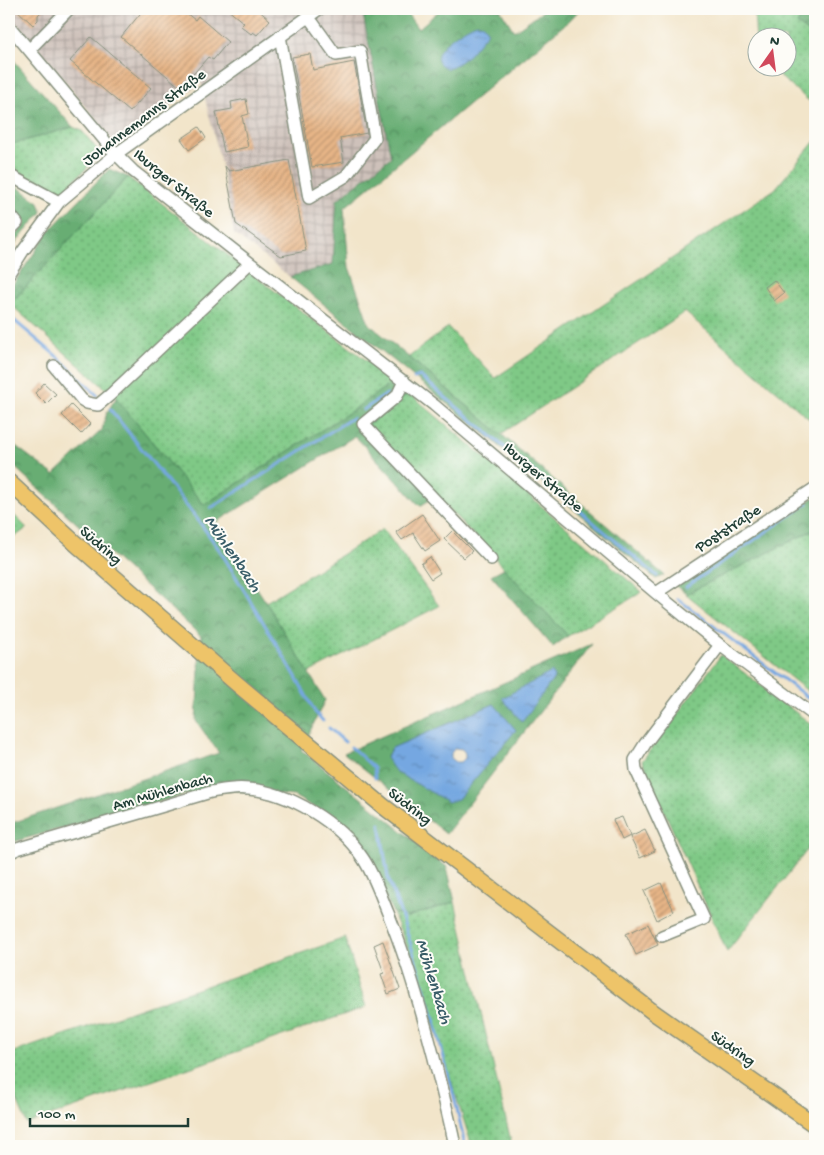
<svg xmlns="http://www.w3.org/2000/svg" width="824" height="1155" font-family="'Gochi Hand',sans-serif">
<style>
.industrial{fill:url(#industrial-grid)}
.grass{fill:url(#grass-dots);stroke:#4f835d}
.forest{fill:url(#forest-crowns);stroke:#437554;fill-rule:evenodd}
.water{fill:url(#water-ripples);stroke:#4a728a;fill-rule:evenodd}
.lines{fill:none;stroke-linecap:round;stroke-linejoin:round}
.stream{stroke:#75a7e1;stroke-width:3}
.building{fill:url(#building-hatch)}
.minor-casing{stroke:#88917f;stroke-width:14}
.major-casing{stroke:#88917f;stroke-width:18}
.minor{stroke:#fff;stroke-width:11}
.major{stroke:#eec469;stroke-width:15}
.labels{text-anchor:middle;stroke-width:4;stroke-linejoin:round;paint-order:stroke}
.street-label{font-size:16px;fill:#1f3d34;stroke:#fdfcf7}
.water-label{font-size:18px;font-style:italic;fill:#395d68;stroke:#fdfcf7}
</style>
<defs>
<pattern id="industrial-grid" width="8" height="8" patternUnits="userSpaceOnUse" patternTransform="scale(1.25)"><rect width="8" height="8" fill="#cec1ba"/><path d="M0 4h8M4 0v8" fill="none" stroke="#a79e98"/></pattern>
<pattern id="grass-dots" width="8" height="8" patternUnits="userSpaceOnUse" patternTransform="scale(1.25)"><rect width="8" height="8" fill="#7fc986"/><path d="M2 2h.1M6 6h.1" fill="none" stroke="#67a46e" stroke-width="1.8" stroke-linecap="round"/></pattern>
<pattern id="forest-crowns" width="20" height="18" patternUnits="userSpaceOnUse" patternTransform="scale(1.25)"><rect width="20" height="18" fill="#67ad73"/><path d="M2 6a3 3 0 1 1 6 0M12 15a3 3 0 1 1 6 0" fill="none" stroke="#548e5f"/></pattern>
<pattern id="water-ripples" width="26" height="14" patternUnits="userSpaceOnUse" patternTransform="scale(1.25)"><rect width="26" height="14" fill="#75a7e1"/><path d="M2 4q2-2 4 0t4 0M15 11q2-2 4 0t4 0" fill="none" stroke="#5f89b7"/></pattern>
<pattern id="building-hatch" width="6" height="6" patternUnits="userSpaceOnUse" patternTransform="scale(1.25)"><rect width="6" height="6" fill="#e7b587"/><path d="M-1 1l2-2M0 6l6-6M5 7l2-2" fill="none" stroke="#bb946f"/></pattern>
</defs>
<rect width="100%" height="100%" fill="#fdfcf7"/>
<filter id="ink" filterUnits="userSpaceOnUse"><feTurbulence type="fractalNoise" baseFrequency=".02" numOctaves="2"/><feDisplacementMap in="SourceGraphic" scale="10" xChannelSelector="R" yChannelSelector="G"/><feConvolveMatrix kernelMatrix="1 2 1 2 8 2 1 2 1" color-interpolation-filters="sRGB"/></filter>
<filter id="wash" filterUnits="userSpaceOnUse"><feTurbulence type="fractalNoise" baseFrequency=".0096" numOctaves="4" result="noise"/><feDisplacementMap in="SourceGraphic" scale="20" xChannelSelector="R" yChannelSelector="G"/><feGaussianBlur stdDeviation="1.12" result="paint"/><feColorMatrix in="noise" values="0 0 0 0 0 0 0 0 0 0 0 0 0 0 0 0 0 1.4 0 .05"/><feComposite in="paint" operator="in"/></filter>
<g filter="url(#wash)">
<rect width="100%" height="100%" fill="#f2e5ca"/>
<path class="industrial" d="M9,9H362L391,157L337,200L333,264L290,277L234,234L222,168L201,82L118,147L38,48L9,15Z"/>
<path class="grass" d="M754,9H807L797,24L815,37V106L770,68H786V38H756V42Z
M73,127L82,131L101,154L62,192L44,190L15,171L9,170V145Z
M815,141V207L809,214L815,219V424L685,312L501,434L409,357L448,327L495,378L775,189Z
M128,177L251,273L394,381L350,412L204,505L116,398L10,304Z
M409,393L642,592L568,636L369,424Z
M10,511L27,528L9,541V512Z
M383,529L439,606L308,673L266,602Z
M815,529V697L686,594Z
M721,655L815,727V840L727,952L642,761Z
M455,902L512,1146H472L413,961L393,913L407,917Z
M345,938L366,1007L27,1124L9,1082V1054Z"/>
<path class="forest" d="M362,9H404L418,29L441,9H500L514,31L546,9H580L570,20L344,208L349,267L369,324L501,434L664,575L656,579L491,439L290,277L333,264L337,200L391,157Z
M807,9H815V37L797,24Z
M9,55L73,127L9,145Z
M109,169L128,177L10,304L9,307V292L12,286L49,231Z
M9,181L39,202L42,212L13,246L9,253V243L26,223L9,203Z
M394,381L409,393L369,424L436,496L420,506L355,436L215,523L266,602L325,700L301,750L447,867L455,902L407,917L393,913L364,851L320,811L294,796L209,788L9,843V824L219,753L196,721L201,636L9,462V441L54,475L102,430L107,412L116,398L204,505L350,412Z
M815,497V529L686,594L675,585Z
M504,568L568,636L553,647L491,575Z
M592,644L446,834L344,753ZM494,704L458,799L386,757L392,748Z"/>
<path class="water" d="M477,23L483,25L488,32L469,55L457,64L447,69C444,67 439,64 438,61C433,47 467,26 477,23Z
M552,672L554,678L522,722L502,698Z
M494,704L516,730L458,799L448,802L396,772L386,758L392,748ZM455,748L462,749L465,753V758L461,762H456L451,758V753Z"/>
<g class="lines">
<path class="stream" d="M10,317L60,359L97,395
M414,378L420,376L657,576
M110,409L198,520L221,552L295,675L315,712L323,721
M363,410L387,394
M211,508L352,418
M686,587L808,503
M678,599L815,703
M329,728L345,742
M351,747L374,768L375,778
M380,824L388,878L404,923L434,1019L457,1109L465,1146"/>
</g>
<g id="blocks">
<path class="building" d="M16,9H44L38,15V20L33,25Z
M144,9H181L195,20L198,16L228,42L213,60L208,57L181,88L121,37Z
M227,9H257L270,20L257,35L253,32L251,34L241,26L244,23Z
M91,37L151,88L130,112L70,61Z
M310,54L313,70L354,62L367,133L340,138L344,162L312,167L292,57Z
M246,99L249,114L242,116L248,147L224,152L216,112L232,109L231,102Z
M199,127L206,138L189,150L181,139Z
M289,160L306,251L281,256L236,224L225,166L229,171Z
M774,280L784,293L774,301L765,287Z
M44,383L56,394L46,404L35,393Z
M71,405L90,424L81,434L62,415Z
M422,514L440,541L425,551L413,533L402,540L396,532Z
M452,531L472,551L464,558L444,539Z
M430,557L440,573L431,579L421,564Z
M622,817L630,836L622,840L613,820Z
M645,830L655,851L640,858L630,837Z
M661,883L674,911L657,920L644,891Z
M648,924L658,945L636,955L626,934Z
M383,941L400,989L388,994L381,974L384,973L374,945Z"/>
</g>
</g>
<g filter="url(#ink)">
<use href="#blocks" fill-opacity="0" stroke="#88917f" stroke-width="1"/>
<g class="lines">
<defs>
<path id="minor" d="M9,26L116,154L133,171L250,263L434,405L656,593L720,645L815,716
M280,36L309,198L346,176L375,138L360,51L336,55L308,16
M29,50L69,9
M9,175L59,202
M9,213L17,223L9,231
M9,273L23,251L59,202L116,154L319,9
M54,366L82,400L87,403L98,405L110,395L250,263
M404,381L397,396L363,424L491,559
M656,593L815,488
M9,853L17,849L211,792C223,790 236,787 248,789C290,792 339,823 362,857C374,874 380,894 388,913C407,960 421,1008 434,1058C441,1087 449,1116 455,1146
M662,936L704,919L636,770L635,760L645,744L720,645"/>
<path id="major" d="M9,482L75,543L236,683L383,806L653,1012L815,1125"/>
</defs>
<use href="#minor" class="minor-casing"/>
<use href="#major" class="major-casing"/>
<use href="#minor" class="minor"/>
<use href="#major" class="major"/>
</g>
</g>
<g class="labels">
<g class="street-label">
<text transform="translate(143 116) rotate(-37)" y="6">Johannemanns Straße</text>
<text transform="translate(175 182) rotate(39)" y="6">Iburger Straße</text>
<text transform="translate(544 476) rotate(40)" y="6">Iburger Straße</text>
<text transform="translate(727 527) rotate(-33)" y="6">Poststraße</text>
<text transform="translate(102 544) rotate(41)" y="6">Südring</text>
<text transform="translate(162 790) rotate(-16)" y="6">Am Mühlenbach</text>
<text transform="translate(411 805) rotate(38)" y="6">Südring</text>
<text transform="translate(734 1047) rotate(35)" y="6">Südring</text>
</g>
<g class="water-label">
<text transform="translate(234 553) rotate(56)" y="6">Mühlenbach</text>
<text transform="translate(435 981) rotate(73)" y="6">Mühlenbach</text>
</g>
</g>
<rect width="824" height="1155" fill="none" stroke="#fdfcf7" stroke-width="30"/>
<g transform="translate(772 52) rotate(14)"><circle r="24" fill="#fdfcf7" stroke="#a4b0a9"/>
<path d="M0-4L9 19L0 12L-9 19Z" fill="#d1495b"/>
<text y="-8" font-size="14" font-weight="bold" text-anchor="middle" fill="#1f3d34">N</text>
</g>
<path d="M30 1118v8h158v-8" fill="none" stroke="#1f3d34" stroke-width="2.5"/>
<text x="38" y="1118" font-size="15" fill="#1f3d34" stroke="#fdfcf7" stroke-width="4" paint-order="stroke">100 m</text>
</svg>
